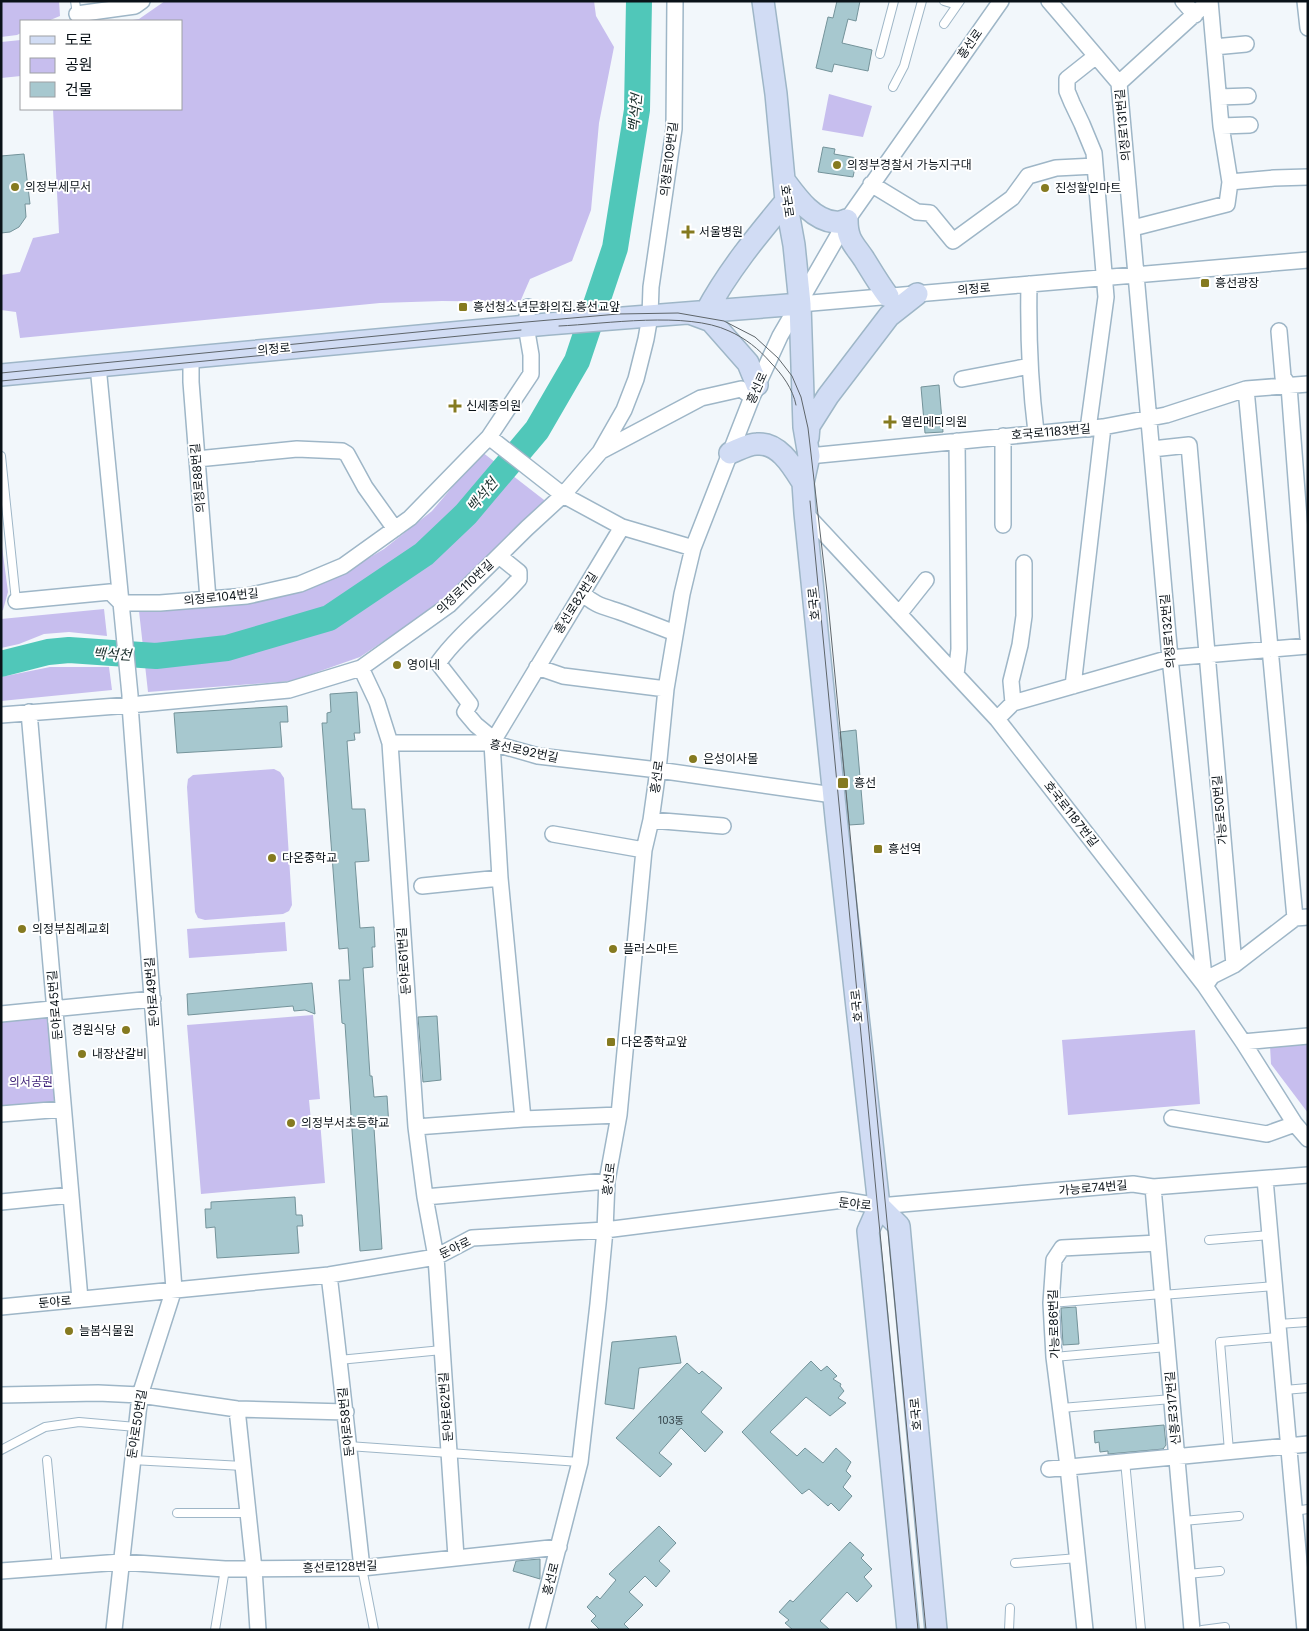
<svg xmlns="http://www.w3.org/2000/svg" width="1309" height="1631" font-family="Inter,'Noto Sans KR',sans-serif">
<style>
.green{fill:#c7beee}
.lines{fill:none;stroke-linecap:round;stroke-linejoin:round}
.river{stroke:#50c7b9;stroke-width:26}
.building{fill:#a7c8cf;stroke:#74939a}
.lane-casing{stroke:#9eb6c7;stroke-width:10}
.street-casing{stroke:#9eb6c7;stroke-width:18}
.secondary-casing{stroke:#9eb6c7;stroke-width:24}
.lane{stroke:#fff;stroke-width:8}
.street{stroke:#fff;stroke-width:15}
.secondary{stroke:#d1dcf4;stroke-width:21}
.tram{stroke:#5e656a;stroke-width:1}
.poi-dot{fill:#857a20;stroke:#fff;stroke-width:2}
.labels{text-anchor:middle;stroke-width:4;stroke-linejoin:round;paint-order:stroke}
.number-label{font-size:10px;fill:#314046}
.street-label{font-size:12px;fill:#0a1218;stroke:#fff}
.poi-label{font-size:12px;fill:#0a1218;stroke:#fff;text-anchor:start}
.park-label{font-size:12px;fill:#41257b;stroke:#fff}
.water-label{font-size:14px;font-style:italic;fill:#1a2f2c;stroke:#fff}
</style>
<rect width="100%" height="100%" fill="#f2f7fb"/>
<path class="green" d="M1,1H59L60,16L48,21H21V33L17,35L1,37Z
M165,1H594L596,16L614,47L599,123L591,210L572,261L530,279L520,302L442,301L380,303L20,338L16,312L1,310V275L20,272L33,238L59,233L53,109H181V21H126L139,19Z
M21,40V76L1,78V42Z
M829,94L872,106L863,137L822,130Z
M482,452L548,503L448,598L360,657L292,681L148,692L139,611L284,595L338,576L384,549L432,511Z
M1,539L8,592L3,610L1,611Z
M104,609L107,636L69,632L44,634L19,644L1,648V619Z
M50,667H109L112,690L1,701V677Z
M274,769L280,772L284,778L292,905L289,911L283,914L205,920L198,918L195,912L187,787L188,779L193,775Z
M285,922L287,951L189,958L187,929Z
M56,1009L63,1109L1,1114V1014Z
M313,1015L320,1099L309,1100L311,1121L320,1120L325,1183L201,1194L187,1025Z
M1195,1030L1200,1104L1068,1115L1062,1040Z
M1308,1043V1113L1271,1064L1270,1046Z"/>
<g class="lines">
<path class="river" d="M1,664L48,652L69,650L156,656L227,648L329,618L424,554L466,514L537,430L577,361L615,248L637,110L639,1"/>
</g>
<path class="building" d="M837,1H860L856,21L848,19L842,43L872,50L868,71L834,64L832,72L816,68L828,17L833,18Z
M823,147L835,149L834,154L857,158L853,177L818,172Z
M24,154L30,204H25L26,217L19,227L10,232L1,233V156Z
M939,385L943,432L925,433L921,387Z
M357,692L360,733H354L355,740L347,741L352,809H365L369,861L355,862L360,928L374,927L375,947H372L373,967L363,968L370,1076H372L374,1097L387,1096L389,1127L374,1128L382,1249L360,1251L345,1024L342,1023L339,980H350L348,948L339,949L322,723H327V713L331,712L330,694Z
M287,706L288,722H280L282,747L177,753L174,713Z
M856,730L864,824L849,825L840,732Z
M312,983L315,1014L305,1010L294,1011L293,1006L188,1015L187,994Z
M437,1016L441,1080L423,1082L418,1017Z
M295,1197L296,1215H302L303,1226H297L299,1253L217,1258L215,1227L206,1228L205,1209H211V1202Z
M1076,1307L1079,1344L1063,1345L1061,1308Z
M676,1336L681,1363L639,1368L634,1409L605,1404L612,1342Z
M811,1361L821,1371L827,1366L837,1376L833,1379L841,1384L840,1386L844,1391L838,1398L846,1403L830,1416L806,1397L770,1432L797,1456L805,1448L823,1463L836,1448L851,1462L846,1471L851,1476L843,1487L852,1496L839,1511L831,1503L828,1506L809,1489L802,1494L742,1432Z
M687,1363L699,1374L702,1371L722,1388L701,1412L723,1432L705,1452L681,1428L659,1453L672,1464L660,1477L616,1438Z
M1164,1425L1166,1445L1163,1449L1108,1454V1451L1100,1452L1099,1442L1095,1443L1094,1431Z
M659,1526L676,1543L659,1561L670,1571L656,1587L645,1576L629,1592L643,1605L624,1624L630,1630H600L591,1621L596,1616L587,1607L597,1596L600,1599L616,1580L609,1574Z
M850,1542L864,1555L861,1558L872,1569L864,1577L872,1586L857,1602L847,1592L820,1621L830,1630H793L785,1623L789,1620L779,1612L790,1600L793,1602Z
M540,1559V1579L513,1571L516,1561Z"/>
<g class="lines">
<defs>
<path id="lane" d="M75,1L77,14
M944,1L957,5
M944,24L960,1
M880,54L894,1
M893,87L904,66L922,1
M1,456L16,601
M1209,1240L1270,1235
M1162,1295L1274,1286
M1051,1303L1162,1294
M1278,1324L1308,1322
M1054,1357L1167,1347
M339,1360L442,1350
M1284,1390L1308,1388
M1061,1408L1172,1399
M348,1446L580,1462
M1,1450L45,1427L79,1422L136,1427
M1229,1451L1220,1342L1279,1337
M47,1460L57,1567
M132,1460L243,1466
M1125,1461L1141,1630
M1294,1511L1308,1509
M177,1513H248
M1183,1521L1239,1516
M1015,1563L1078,1558
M362,1568L374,1630
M1187,1574L1220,1571
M215,1630L225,1569
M1009,1630L1010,1608
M1202,1630L1225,1627"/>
<path id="street" d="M1049,1L1119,83L1170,658L1205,986
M1183,1L1195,15
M1305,1L1308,28
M77,14L135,6L142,1
M1214,47L1246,44
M1119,83L1209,1
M1219,97L1248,96
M1221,126L1250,125
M1230,182L1274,178L1308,177
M871,184L917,212L930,213L953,241L1012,198L1028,176L1056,168L1095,166
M1133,228L1227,204L1230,182L1221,126L1210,1
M1029,284C1028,334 1030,383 1036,432
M800,304L1308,260
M1279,331L1283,377L1289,386L1308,638
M191,357V382L208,599
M98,366L130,695V705L174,1289L140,1395L114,1630
M962,379L1030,366
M1246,389L1295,918
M1088,429L1106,297L1094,153L1082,124L1072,103L1067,91V79L1096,56
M1003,436V525
M489,437L563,495L622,527L693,548
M1152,449L1189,445L1234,965
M601,451L701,398L741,389L752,397
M809,456L1103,427L1166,415L1246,389L1308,384
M197,459L297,449L342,451L347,454L365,487L395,529
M805,513L997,719L1205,986L1243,1042L1295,1124L1308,1139
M583,593C593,605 606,607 620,612C639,619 657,626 675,633
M16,601L110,592L121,603H160L247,596L300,584L343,566L410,518L489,437L531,374V355L526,326L528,307
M899,614L926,580
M537,667L563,676L666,689
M361,668L377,702L390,743L416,1127L425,1197L436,1257L456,1557
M956,675L959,649L957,441
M1073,686L1103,427
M1013,703L1011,681L1020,645L1024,616V563
M29,712L80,1299
M1,715L130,705L289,690L361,668L449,605L527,528L563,495L600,452L624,410L636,379L646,339L650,316L651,287L674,129L675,1
M997,719L1013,703L1170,658L1308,646
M493,739L476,725L465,712L470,704L438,663C461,631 493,609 519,579V572L499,556
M390,743H492L538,756L658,770L833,795
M651,820L723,826
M553,834L644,850
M422,886L500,878
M1205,986L1212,976L1234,965L1295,918L1308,917
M1,1014L153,999
M1243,1042L1308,1036
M1,1114L63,1109
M1172,1118L1267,1134L1295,1124
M523,1119L500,878L492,743L622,527
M416,1127L523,1119L619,1115
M1265,1179L1305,1630
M1153,1187L1192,1630
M425,1197L607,1181
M1,1202L71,1195
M329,1275C341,1373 351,1470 362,1568
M1,1307L329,1275L436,1257L472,1238L605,1230L843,1200L879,1206L1133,1184L1153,1187L1308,1175
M1,1395L98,1393L140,1395L237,1409L346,1412
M237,1409L254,1569L258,1630
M1049,1469L1308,1444
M1,1571L121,1562L225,1569L362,1568L559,1547
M537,1630L580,1462L598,1304L605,1230L607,1181L619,1115L644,850L651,820L658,770L666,689L682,594L693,548L752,397L780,336L847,220L1001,1
M1085,1630L1068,1467L1054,1357L1051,1303L1054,1260L1062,1248L1158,1243"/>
<path id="secondary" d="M763,1L776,94L786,201L794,245L800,304L804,427L809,456L803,483L805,513L837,827L879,1206L868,1231L908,1630
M784,180C796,196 812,220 835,222C838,223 843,221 847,220C847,240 854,244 864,259C872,272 879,284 888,296
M706,312C728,271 756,237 786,201
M692,314L711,321L748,363L757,385
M1,375L548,324L800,304
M808,438L809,426L828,396L889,316L917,294
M730,453C738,450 748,444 757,444C779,442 793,467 803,483
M879,1206L899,1226L936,1630"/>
</defs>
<use href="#lane" class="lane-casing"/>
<use href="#street" class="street-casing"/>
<use href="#secondary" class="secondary-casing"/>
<use href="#lane" class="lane"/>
<use href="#street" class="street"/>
<use href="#secondary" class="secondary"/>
<path class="tram" d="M559,326C605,324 687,311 729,331C745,338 759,349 771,363C782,374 793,389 796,405
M1,373L458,328L618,314L678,313L724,321L755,337L778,358L792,376L801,397L808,428L827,592L926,1630
M1,381L521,330
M810,501L918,1630"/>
</g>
<g class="poi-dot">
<circle cx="837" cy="165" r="5"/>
<circle cx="15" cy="187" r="5"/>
<circle cx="1045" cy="188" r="5"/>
<path d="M685.5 224.5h5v5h5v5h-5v5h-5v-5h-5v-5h5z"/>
<rect x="1200" y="278" width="10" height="10" rx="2.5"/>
<rect x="458" y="302" width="10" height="10" rx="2.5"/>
<path d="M452.5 398.5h5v5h5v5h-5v5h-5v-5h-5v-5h5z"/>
<path d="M887.5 414.5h5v5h5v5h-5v5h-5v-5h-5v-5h5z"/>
<circle cx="397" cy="665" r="5"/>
<circle cx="693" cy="759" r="5"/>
<rect x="837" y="777" width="12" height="12" rx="2.5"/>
<rect x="873" y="844" width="10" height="10" rx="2.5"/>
<circle cx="272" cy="858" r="5"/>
<circle cx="22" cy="929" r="5"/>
<circle cx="613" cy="949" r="5"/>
<circle cx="126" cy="1030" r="5"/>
<rect x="606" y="1037" width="10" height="10" rx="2.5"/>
<circle cx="82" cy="1054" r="5"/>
<circle cx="291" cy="1123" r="5"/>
<circle cx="69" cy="1331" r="5"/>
</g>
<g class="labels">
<g class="number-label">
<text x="671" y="1424">103동</text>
</g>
<g class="street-label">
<text transform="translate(970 44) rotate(-55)" y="4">흥선로</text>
<text transform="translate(1123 125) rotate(-95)" y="4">의정로131번길</text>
<text transform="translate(669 159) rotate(-83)" y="4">의정로109번길</text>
<text transform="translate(787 201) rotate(82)" y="4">호국로</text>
<text transform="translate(974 289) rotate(-5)" y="4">의정로</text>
<text transform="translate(274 349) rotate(-5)" y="4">의정로</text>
<text transform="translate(757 388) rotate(-66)" y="4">흥선로</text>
<text transform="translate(1051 432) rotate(-5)" y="4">호국로1183번길</text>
<text transform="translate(198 478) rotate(-95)" y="4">의정로88번길</text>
<text transform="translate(465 587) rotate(-43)" y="4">의정로110번길</text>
<text transform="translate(221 597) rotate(-6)" y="4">의정로104번길</text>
<text transform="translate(576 603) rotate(-58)" y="4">흥선로82번길</text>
<text transform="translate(814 604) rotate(-96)" y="4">호국로</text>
<text transform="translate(1168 631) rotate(-95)" y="4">의정로132번길</text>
<text transform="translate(524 751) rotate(12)" y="4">흥선로92번길</text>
<text transform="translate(657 777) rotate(-82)" y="4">흥선로</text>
<text transform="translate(1220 810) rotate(-95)" y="4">가능로50번길</text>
<text transform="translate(1071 814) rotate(52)" y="4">호국로1187번길</text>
<text transform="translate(404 961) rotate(-94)" y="4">둔야로61번길</text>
<text transform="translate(152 992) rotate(-94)" y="4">둔야로49번길</text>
<text transform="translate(55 1005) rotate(-95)" y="4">둔야로45번길</text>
<text transform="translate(857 1006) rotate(-96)" y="4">호국로</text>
<text transform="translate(609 1179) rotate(-83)" y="4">흥선로</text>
<text transform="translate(1093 1188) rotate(-5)" y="4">가능로74번길</text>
<text transform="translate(855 1204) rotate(6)" y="4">둔야로</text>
<text transform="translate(455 1248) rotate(-26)" y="4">둔야로</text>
<text transform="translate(55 1302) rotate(-5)" y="4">둔야로</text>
<text transform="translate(1054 1324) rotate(-92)" y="4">가능로86번길</text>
<text transform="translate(446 1407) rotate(-94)" y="4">둔야로62번길</text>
<text transform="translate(1173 1408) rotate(-95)" y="4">신흥로317번길</text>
<text transform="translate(916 1414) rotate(-95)" y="4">호국로</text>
<text transform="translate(346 1422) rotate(-96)" y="4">둔야로58번길</text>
<text transform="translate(137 1424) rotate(-81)" y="4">둔야로50번길</text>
<text transform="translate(340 1567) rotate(-2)" y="4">흥선로128번길</text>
<text transform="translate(551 1579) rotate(-76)" y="4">흥선로</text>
</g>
<g class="poi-label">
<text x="847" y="169">의정부경찰서 가능지구대</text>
<text x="25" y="191">의정부세무서</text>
<text x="1055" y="192">진성할인마트</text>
<text x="699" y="236">서울병원</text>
<text x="1215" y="287">흥선광장</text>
<text x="473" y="311">흥선청소년문화의집.흥선교앞</text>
<text x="466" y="410">신세종의원</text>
<text x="901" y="426">열린메디의원</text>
<text x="407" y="669">영이네</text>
<text x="703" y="763">은성이사몰</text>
<text x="854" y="787">흥선</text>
<text x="888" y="853">흥선역</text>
<text x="282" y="862">다온중학교</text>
<text x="32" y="933">의정부침례교회</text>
<text x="623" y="953">플러스마트</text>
<text x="116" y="1034" text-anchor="end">경원식당</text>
<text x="621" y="1046">다온중학교앞</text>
<text x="92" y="1058">내장산갈비</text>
<text x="301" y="1127">의정부서초등학교</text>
<text x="79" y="1335">늘봄식물원</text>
</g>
<g class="park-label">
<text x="31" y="1086">의서공원</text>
</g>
<g class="water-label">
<text transform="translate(635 113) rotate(-85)" y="5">백석천</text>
<text transform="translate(482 495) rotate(-50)" y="5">백석천</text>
<text transform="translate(112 654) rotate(3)" y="5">백석천</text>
</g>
</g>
<rect width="1309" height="1631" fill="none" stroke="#0a1218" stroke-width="5"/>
<rect x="20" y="20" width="162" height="90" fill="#ffffff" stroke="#9da0a3"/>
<rect x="30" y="36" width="25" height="8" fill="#d1dcf4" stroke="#9da0a3"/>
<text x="65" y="45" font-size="15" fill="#0a1218">도로</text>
<rect x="30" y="58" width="25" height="15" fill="#c7beee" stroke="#9da0a3"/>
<text x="65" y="70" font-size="15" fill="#0a1218">공원</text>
<rect x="30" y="82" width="25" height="15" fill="#a7c8cf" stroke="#9da0a3"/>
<text x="65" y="95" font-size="15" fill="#0a1218">건물</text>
</svg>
